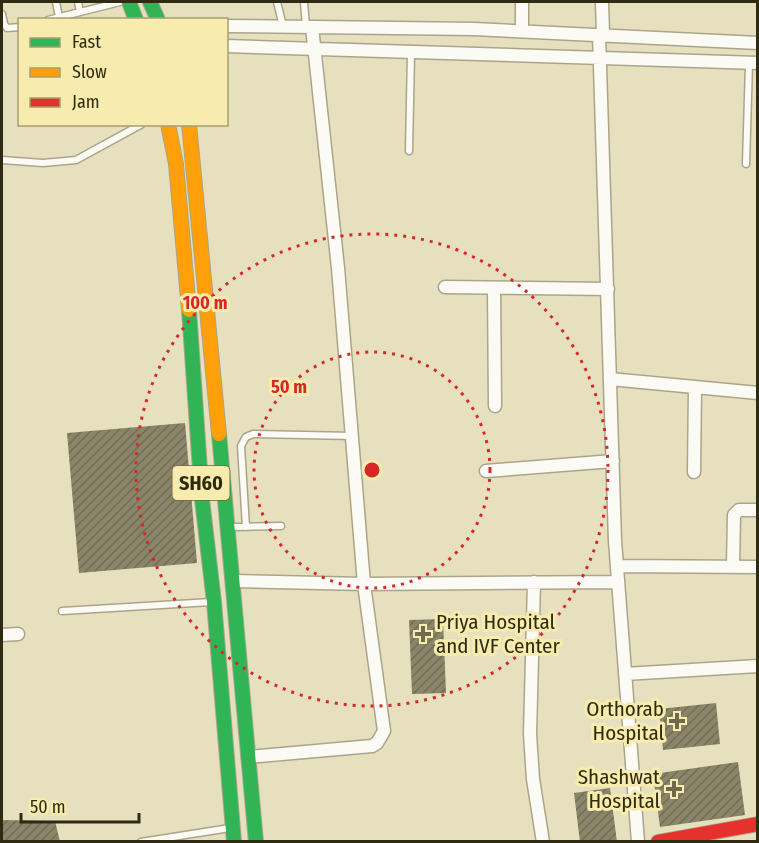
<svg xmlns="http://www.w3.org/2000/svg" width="759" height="843" font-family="'Fira Sans Condensed',sans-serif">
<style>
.building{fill:url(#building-hatch)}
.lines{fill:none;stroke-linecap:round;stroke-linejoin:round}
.lane-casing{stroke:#aaa58a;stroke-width:9}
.street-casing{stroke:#aaa58a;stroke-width:15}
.fast-casing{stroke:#aaa58a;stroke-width:16}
.slow-casing{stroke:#aaa58a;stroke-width:16}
.jam-casing{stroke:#aaa58a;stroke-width:16}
.lane{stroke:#fbfaf5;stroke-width:6}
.street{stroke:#fbfaf5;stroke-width:12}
.fast{stroke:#30b455;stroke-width:14}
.slow{stroke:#ff9f0a;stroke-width:14}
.jam{stroke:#e5322d;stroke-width:14}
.ring{fill:none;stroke:#d62828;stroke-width:3;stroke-dasharray:3 6}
.poi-dot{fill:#6f6a4e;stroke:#f7ecad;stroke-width:2}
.labels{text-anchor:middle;stroke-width:6;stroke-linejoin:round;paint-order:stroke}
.shield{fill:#f7ecad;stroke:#6b6540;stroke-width:1.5}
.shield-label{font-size:20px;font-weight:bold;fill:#2f2b12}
.poi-label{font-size:21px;fill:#2f2b12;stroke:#f7ecad;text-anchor:end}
.centre{fill:#d62828;stroke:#f7ecad;stroke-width:3}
.ring-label{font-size:18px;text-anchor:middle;font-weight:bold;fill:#d62828;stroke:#f7ecad;stroke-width:6;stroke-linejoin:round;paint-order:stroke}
</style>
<defs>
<pattern id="building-hatch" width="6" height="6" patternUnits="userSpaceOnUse" patternTransform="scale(1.5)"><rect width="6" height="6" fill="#8a8569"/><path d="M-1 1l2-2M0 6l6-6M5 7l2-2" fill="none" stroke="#716d55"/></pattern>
</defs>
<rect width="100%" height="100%" fill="#e6e0be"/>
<path class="building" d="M185,423L197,563L79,573L67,433Z
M443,619L446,693L412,694L409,620Z
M716,703L720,744L663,750L659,709Z
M738,762L745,815L660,827L653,774Z
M610,788L617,842H580L574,793Z
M2,820L55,821L60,842H2Z"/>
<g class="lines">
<defs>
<path id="lane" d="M56,2L59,17
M78,2L80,12
M277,2L283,26
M304,2L306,26
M2,14L4,24L7,28L20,27
M48,20L120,2
M409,151L411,53
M2,160L43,163L76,160L142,124
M746,164L749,63
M232,527L281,526
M246,527L241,446L246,437L253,434L353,436
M62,611L211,602
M141,842L230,828"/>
<path id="street" d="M602,2L603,35
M226,26L474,29L758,43
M522,31V2
M599,35L615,541L638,842
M226,46L758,63
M445,287L608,289
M494,288L495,406
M610,379L758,393
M486,471L613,461
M694,472L695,387
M617,566L758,567
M733,567L734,515L739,510H758
M234,581L364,584L618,582
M534,582L530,734L533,779L543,842
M2,635L18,634
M625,674L758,666
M248,757L372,746L377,743L384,731L364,584L338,268L312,27"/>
<path id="fast" d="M129,2L136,20
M150,2L158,20
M189,310L202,499L214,602L234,842
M219,434L256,842"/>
<path id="slow" d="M168,124L176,164L189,310
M189,124L219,434"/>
<path id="jam" d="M658,842L758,824"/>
</defs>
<use href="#lane" class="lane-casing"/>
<use href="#street" class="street-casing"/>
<use href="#fast" class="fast-casing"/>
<use href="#slow" class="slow-casing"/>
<use href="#jam" class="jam-casing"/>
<use href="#lane" class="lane"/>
<use href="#street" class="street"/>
<use href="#fast" class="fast"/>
<use href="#slow" class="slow"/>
<use href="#jam" class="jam"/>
</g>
<g class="ring">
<circle cx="372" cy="470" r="118"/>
<circle cx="372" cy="470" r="236"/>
</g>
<g class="poi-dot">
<path d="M420 625h6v6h6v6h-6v6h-6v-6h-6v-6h6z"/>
<path d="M674 712h6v6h6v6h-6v6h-6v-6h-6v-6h6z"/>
<path d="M671 780h6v6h6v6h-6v6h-6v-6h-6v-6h6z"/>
</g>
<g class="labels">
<rect class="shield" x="172.5" y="466" width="57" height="34" rx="4.5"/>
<g class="shield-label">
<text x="201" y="490">SH60</text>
</g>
<g class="poi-label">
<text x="436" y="629" text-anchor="start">Priya Hospital<tspan x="436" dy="24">and IVF Center</tspan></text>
<text x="664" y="716">Orthorab<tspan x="664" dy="24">Hospital</tspan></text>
<text x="660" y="784">Shashwat<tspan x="660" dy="24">Hospital</tspan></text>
</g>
</g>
<circle cx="372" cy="470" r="9" class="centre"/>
<g class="ring-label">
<text x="205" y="309">100 m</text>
<text x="289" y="393">50 m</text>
</g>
<rect width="759" height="843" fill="none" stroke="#2f2b12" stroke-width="6"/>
<rect x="18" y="18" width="210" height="108" fill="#f7ecad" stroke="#a79f6f" stroke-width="1.5"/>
<rect x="30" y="38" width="30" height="9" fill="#30b455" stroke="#a79f6f" stroke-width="1.5"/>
<text x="72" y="48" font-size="18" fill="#2f2b12">Fast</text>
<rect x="30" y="68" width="30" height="9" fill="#ff9f0a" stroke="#a79f6f" stroke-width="1.5"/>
<text x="72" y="78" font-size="18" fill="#2f2b12">Slow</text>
<rect x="30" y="98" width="30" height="9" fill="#e5322d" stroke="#a79f6f" stroke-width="1.5"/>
<text x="72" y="108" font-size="18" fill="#2f2b12">Jam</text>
<path d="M21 813v9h118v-9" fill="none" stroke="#2f2b12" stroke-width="3"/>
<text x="30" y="813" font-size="18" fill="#2f2b12" stroke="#f7ecad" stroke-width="4.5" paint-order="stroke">50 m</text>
</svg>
